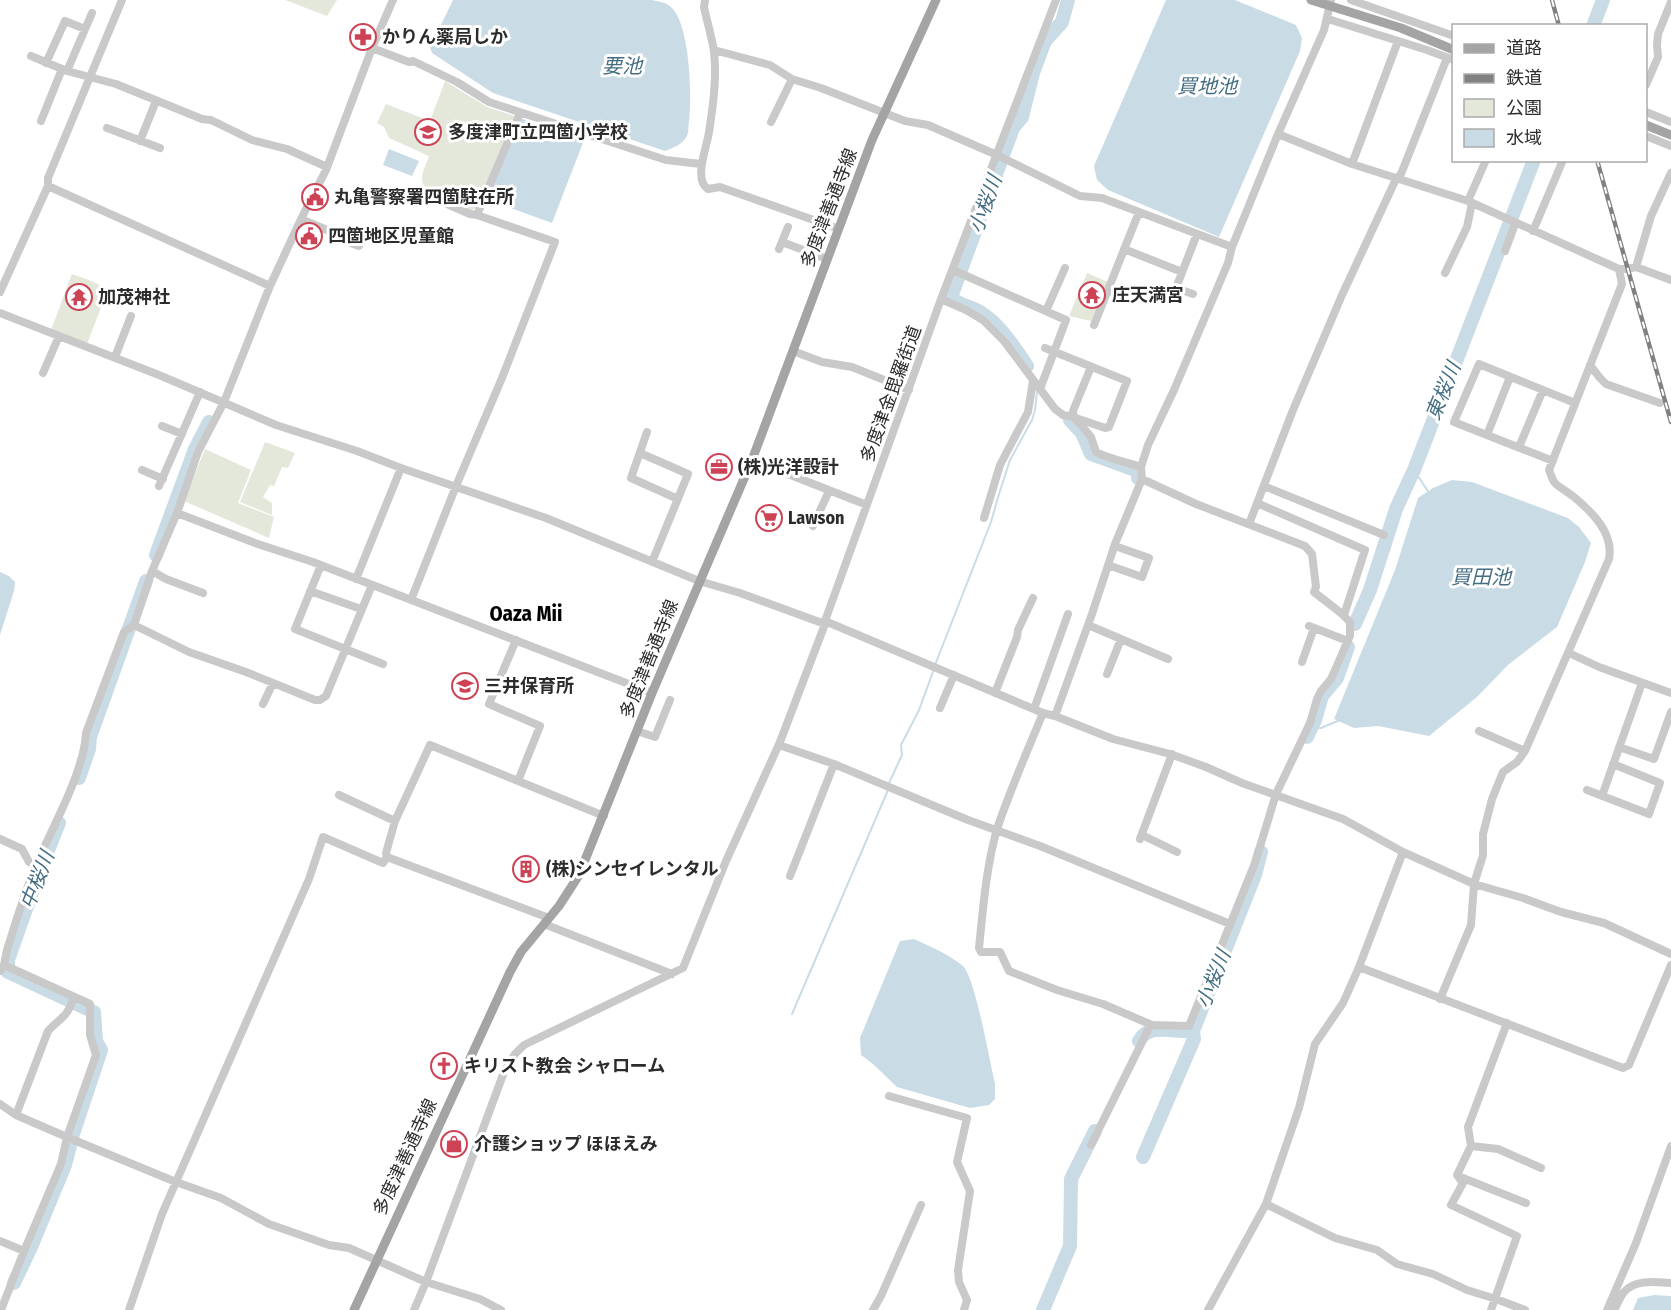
<svg xmlns="http://www.w3.org/2000/svg" width="1671" height="1310" font-family="'Fira Sans Condensed','Noto Sans JP',sans-serif">
<style>
.green{fill:#e3e8db}
.water{fill:#c9dce6}
.lines{fill:none;stroke-linecap:round;stroke-linejoin:round}
.stream{stroke:#c9dce6;stroke-width:2}
.river{stroke:#c9dce6;stroke-width:14}
.minor{stroke:#c9c9c9;stroke-width:8}
.major{stroke:#a4a4a4;stroke-width:9}
.rail-casing{stroke:#818181;stroke-width:4.5}
.rail{stroke:#fff;stroke-width:2;stroke-dasharray:7;stroke-linecap:butt}
.labels{text-anchor:middle;stroke-width:6;stroke-linejoin:round;paint-order:stroke}
.poi-label{font-size:18px;font-weight:bold;fill:#2c2c2c;stroke:#fff;text-anchor:start}
.street-label{font-size:18px;fill:#2c2c2c;stroke:#fff}
.water-label{font-size:20px;font-style:italic;fill:#456e83;stroke:#fff}
.quarter-label{font-size:21px;font-weight:bold;fill:#000;stroke:#fff}
</style>
<rect width="100%" height="100%" fill="#fff"/>
<path class="green" d="M285,0H337L327,16Z
M445,81L487,107L515,116L477,208L470,211L431,195C416,181 423,173 429,156L389,138L384,127L377,123L386,104L430,121Z
M1087,273L1108,282L1091,321L1069,316Z
M72,274L89,280L108,289L87,344L51,330Z
M265,442L295,453L288,468L282,467L274,486L270,485L263,497L272,503V515L240,502Z
M205,449L251,470L238,503L274,517L269,538L184,501Z"/>
<path class="water" d="M453,0H652C660,2 667,2 673,9C690,29 692,95 689,122C688,126 689,132 687,136C683,144 673,148 665,151L493,93L432,53L430,47Z
M1166,0H1235L1296,25L1302,38L1300,51L1219,237L1108,190L1097,180L1094,166Z
M517,117L584,140L552,223L483,198Z
M389,149L419,161L412,176L383,165Z
M1452,480L1472,482L1568,518L1579,527L1591,543L1585,562L1557,627L1508,665L1477,697L1429,736L1378,726L1354,728L1334,719L1395,570L1418,498L1433,488Z
M0,572L9,576L15,582L14,591L0,635Z
M914,939C930,946 950,955 963,966C975,977 990,1063 995,1083V1099L989,1105L970,1108L897,1087L873,1064L861,1055L860,1038L900,941Z
M1654,1295L1671,1296V1310H1633L1638,1298Z"/>
<g class="lines">
<path class="stream" d="M1414,470L1429,493
M935,665L991,522L999,494L1010,460L1032,420L1035,410L1037,391
M1311,728H1321L1340,720
M792,1014L888,790L889,783L902,755L901,745L919,710L934,669"/>
<path class="river" d="M1593,26L1603,0
M1027,366C1014,347 1000,324 980,312C971,306 958,305 951,297L1013,128L1022,117L1033,73L1045,41L1062,22L1068,0
M1070,420L1082,433L1091,454L1135,470L1138,473V478
M156,555L195,449L209,422
M1355,624L1370,590L1396,509L1414,470L1534,160
M1307,737L1315,720L1322,696L1337,678L1348,647
M79,778L89,749L90,737L146,581
M1139,1041C1149,1022 1175,1033 1193,1031
M1143,1157L1194,1039L1193,1031L1255,875L1261,852
M14,1283L31,1247L65,1165L73,1134L101,1050L96,1041L94,1012L8,972V960L37,878L59,823
M1043,1310L1070,1246L1071,1179L1095,1131"/>
<path class="minor" d="M705,0L704,7C707,22 712,37 714,52C717,78 713,106 709,132C707,147 693,180 708,189L720,187L839,229
M1331,0L1324,30L1278,134L1352,164L1468,201L1619,269H1627L1636,267L1671,280
M1351,0L1454,36
M1328,19L1427,50L1454,60
M372,48L409,62L413,61L457,82L489,102L666,160L701,164
M714,50L770,65L792,79L821,88L905,121L928,125L997,155L1080,196L1102,198L1232,247
M31,56L67,71L116,84L202,119L211,120L252,140L287,149L327,167
M46,63L65,21L85,29
M67,71L92,13
M1646,85L1658,57L1657,45L1658,34L1671,2
M1646,112L1671,122
M41,121L62,69
M771,122L792,79
M107,128L160,148
M1646,136L1671,146
M140,141L156,101
M1352,164L1398,41
M48,186L270,286
M1468,201L1486,160
M477,215L520,113
M301,219L334,233L336,238L359,246
M1533,231L1563,160
M782,242L827,259
M779,249L788,227
M1124,249L1182,272
M1505,251L1515,224
M1636,267L1651,216L1671,173
M953,270L1066,320L1040,389
M1445,273L1467,227L1472,203
M1108,290L1123,297
M0,292L48,186V178L122,0
M1193,294L1176,288L1197,234
M941,299L966,310L983,320L1004,341L1055,409L1063,415L1073,417L1082,426L1091,437L1096,452C1109,459 1127,462 1141,467
M1046,311L1065,268
M0,313L159,375L276,425L357,451L401,468L546,518L699,581L740,593L825,624
M1094,325L1139,212
M1045,348L1127,381L1109,427L1105,428L1073,417V411L1091,367
M793,351L822,362L852,367L909,390
M115,357L131,316
M1590,365L1600,378L1606,384L1660,403
M43,373L59,336
M162,426L182,434
M647,432L631,478L678,499
M1487,435L1510,377
M1519,447L1543,390
M640,453L688,474L652,562
M752,460L867,505
M1553,461L1454,422L1479,364L1575,403
M142,470L163,479
M159,486L200,392
M1264,486L1384,535
M1257,503L1365,550L1344,615
M177,513L255,543L313,562L652,693
M984,518L1000,465L1028,412L1033,381
M1249,524L1293,410L1342,295L1396,179L1401,174L1447,58
M813,526L829,491
M321,565L295,629L383,664
M1108,565L1142,577L1149,558L1115,546
M152,571L166,579L203,593
M356,579L401,468
M310,591L361,609
M411,600L456,486L502,378L555,242L477,215L470,214L433,198
M825,621L1043,713L1055,716L1113,739L1170,754L1206,767L1242,783L1343,819L1403,852L1474,884L1523,898L1561,912L1604,923L1671,954
M134,625L189,652L246,672L315,700H320L326,696L372,585
M1088,625L1168,659
M1309,626L1348,641
M516,640L489,704L540,726L518,781
M1569,653L1599,667L1671,693
M1302,662L1314,628
M1107,674L1121,639
M995,693L1017,637L1018,630L1033,598
M263,704L273,683
M940,708L954,675
M1034,709L1068,614
M1043,713C1027,752 1010,790 997,829C986,868 983,909 979,948L981,952H1000L1009,971L1057,990L1103,1004L1152,1025
M1055,716L1092,614L1115,544L1142,479L1141,467L1148,445L1174,390L1228,263L1232,247L1278,134
M637,731L655,737L670,700
M1479,731L1525,751
M779,745L834,764L968,820L1040,846L1230,924
M1619,747L1654,759L1671,712
M1587,790L1649,814L1660,783L1613,764
M339,795L395,821
M1602,796L1642,683
M1142,835L1177,852
M0,839L22,849L29,862L35,866
M1140,839L1172,754
M387,857L386,853L395,821L430,745L604,816
M790,876L834,764
M544,924L672,974
M1359,967L1623,1068L1629,1065L1671,965
M0,971L4,965L7,950C16,921 25,891 37,863C53,826 84,772 86,733L124,632L134,625L152,571L177,513L198,452L224,402L270,286L302,217L326,170L372,48L393,0
M1440,999L1471,925L1474,884L1483,855V834L1492,799L1503,772L1517,762L1525,751L1609,559C1614,533 1592,512 1574,497C1568,492 1560,488 1555,483C1552,480 1551,474 1549,470L1622,284L1619,269
M889,1096L967,1118L957,1162L970,1191L958,1270L959,1282L967,1300L964,1310
M0,1104L16,1115L69,1138L176,1182L221,1198L269,1224L329,1245L349,1248L426,1282L480,1299L501,1310
M16,1115L48,1031C62,1016 67,1018 74,997
M1091,1145L1149,1028L1152,1025L1189,1026L1255,863L1276,794L1310,723L1317,699L1321,691L1331,679L1350,636V622L1341,613L1314,592L1316,587L1312,554L1305,546L1196,504L1142,479
M1471,1146L1498,1149L1541,1168
M1458,1176L1526,1203
M1266,1204L1335,1238L1377,1250L1397,1264L1433,1274L1467,1290L1496,1299L1525,1310
M0,1241L24,1251
M1,1310L24,1251L61,1164L67,1137L96,1055L90,1035V1004L4,965
M129,1310L162,1214L309,879L323,837L383,863L387,857L549,918
M414,1310L426,1282L504,1072L515,1054L524,1045L683,968L726,861L780,742L825,624V621L941,299L1056,0
M873,1310L881,1296L921,1205
M1208,1310L1266,1204L1299,1108L1315,1044L1343,1003L1359,967L1403,852
M1491,1310L1517,1236L1451,1205L1463,1183L1457,1175L1471,1146L1468,1127L1507,1023
M1607,1310L1636,1243L1671,1146
M1614,1310C1617,1305 1620,1297 1624,1292C1635,1279 1656,1282 1671,1283"/>
<path class="major" d="M1311,0L1401,28L1454,50
M1646,125L1671,135
M354,1310L510,972L521,952L559,906L579,875L652,693L752,460L872,140L936,0"/>
<defs>
<path id="rail" d="M1552,0L1559,26
M1597,160L1671,422"/>
</defs>
<use href="#rail" class="rail-casing"/>
<use href="#rail" class="rail"/>
</g>
<defs>
<symbol id="pharmacy-ring" viewBox="-11 -11 22 22"><circle r="9.5" fill="#fff" stroke="#cd4355" stroke-width="1.5"/><path d="M-2-6h4v4h4v4h-4v4h-4v-4h-4v-4h4Z" fill="#cd4355"/></symbol>
<symbol id="school-ring" viewBox="-11 -11 22 22"><circle r="9.5" fill="#fff" stroke="#cd4355" stroke-width="1.5"/><path d="M0-5L7-2L0 1L-7-2ZM-4 1L0 2.5L4 1V4Q0 6-4 4Z" fill="#cd4355"/></symbol>
<symbol id="civic-ring" viewBox="-11 -11 22 22"><circle r="9.5" fill="#fff" stroke="#cd4355" stroke-width="1.5"/><path d="M-.6-6.5H3V-4.5H.6V-3L4-1V1h2V6H-6V1h2V-1L-.6-3ZM-1.2 2.5V6h2.4V2.5Z" fill="#cd4355"/></symbol>
<symbol id="temple-ring" viewBox="-11 -11 22 22"><circle r="9.5" fill="#fff" stroke="#cd4355" stroke-width="1.5"/><path d="M0-6L5-2H3V0L6.5 2.5H4V6H1.5V3h-3V6H-4V2.5H-6.5L-3 0V-2H-5Z" fill="#cd4355"/></symbol>
<symbol id="office-ring" viewBox="-11 -11 22 22"><circle r="9.5" fill="#fff" stroke="#cd4355" stroke-width="1.5"/><path d="M-6-3h4V-5.5h4V-3h4V5H-6ZM-1-4.5V-3h2v-1.5ZM-6 0V1H6V0Z" fill="#cd4355"/></symbol>
<symbol id="supermarket-ring" viewBox="-11 -11 22 22"><circle r="9.5" fill="#fff" stroke="#cd4355" stroke-width="1.5"/><path d="M-6-5.5h2.5l.6 2H6L4.5 2H-2.5L-4.4-4H-6ZM-1.5 3.2a1.3 1.3 0 1 0 .1 0ZM3 3.2a1.3 1.3 0 1 0 .1 0Z" fill="#cd4355"/></symbol>
<symbol id="building-ring" viewBox="-11 -11 22 22"><circle r="9.5" fill="#fff" stroke="#cd4355" stroke-width="1.5"/><path d="M-4-6H4V6H1V3H-1V6H-4ZM-2.5-4.3h1.7v1.8h-1.7ZM.8-4.3h1.7v1.8H.8ZM-2.5-1h1.7V.8h-1.7ZM.8-1h1.7V.8H.8Z" fill="#cd4355"/></symbol>
<symbol id="church-ring" viewBox="-11 -11 22 22"><circle r="9.5" fill="#fff" stroke="#cd4355" stroke-width="1.5"/><path d="M-1.2-6h2.4v3.5h3.3v2.4h-3.3V6h-2.4V-.1h-3.3v-2.4h3.3Z" fill="#cd4355"/></symbol>
<symbol id="shop-ring" viewBox="-11 -11 22 22"><circle r="9.5" fill="#fff" stroke="#cd4355" stroke-width="1.5"/><path d="M-5-2.5h2.3a2.7 3.5 0 0 1 5.4 0H5L5.5 6h-11ZM-1.5-2.5h3a1.5 2.3 0 0 0-3 0Z" fill="#cd4355"/></symbol>
</defs>
<g fill-rule="evenodd">
<use href="#pharmacy-ring" x="348" y="22" width="30" height="30"/>
<use href="#school-ring" x="413" y="117" width="30" height="30"/>
<use href="#civic-ring" x="300" y="182" width="30" height="30"/>
<use href="#civic-ring" x="294" y="221" width="30" height="30"/>
<use href="#temple-ring" x="1077" y="280" width="30" height="30"/>
<use href="#temple-ring" x="64" y="282" width="30" height="30"/>
<use href="#office-ring" x="704" y="452" width="30" height="30"/>
<use href="#supermarket-ring" x="754" y="503" width="30" height="30"/>
<use href="#school-ring" x="450" y="671" width="30" height="30"/>
<use href="#building-ring" x="511" y="854" width="30" height="30"/>
<use href="#church-ring" x="429" y="1051" width="30" height="30"/>
<use href="#shop-ring" x="439" y="1129" width="30" height="30"/>
</g>
<g class="labels">
<g class="poi-label">
<text x="382" y="43">かりん薬局しか</text>
<text x="448" y="138">多度津町立四箇小学校</text>
<text x="334" y="203">丸亀警察署四箇駐在所</text>
<text x="328" y="242">四箇地区児童館</text>
<text x="1112" y="301">庄天満宮</text>
<text x="98" y="303">加茂神社</text>
<text x="738" y="473">(株)光洋設計</text>
<text x="788" y="524">Lawson</text>
<text x="484" y="692">三井保育所</text>
<text x="546" y="875">(株)シンセイレンタル</text>
<text x="464" y="1072">キリスト教会 シャローム</text>
<text x="474" y="1150">介護ショップ ほほえみ</text>
</g>
<g class="street-label">
<text transform="translate(829 208) rotate(-69)" y="6">多度津善通寺線</text>
<text transform="translate(891 394) rotate(-70)" y="6">多度津金毘羅街道</text>
<text transform="translate(649 659) rotate(-68)" y="6">多度津善通寺線</text>
<text transform="translate(405 1157) rotate(-65)" y="6">多度津善通寺線</text>
</g>
<g class="water-label">
<text x="622" y="73">要池</text>
<text x="1207" y="93">買地池</text>
<text transform="translate(985 204) rotate(-70)" y="7">小桜川</text>
<text transform="translate(1443 391) rotate(-68)" y="7">東桜川</text>
<text x="1481" y="584">買田池</text>
<text transform="translate(37 880) rotate(-69)" y="7">中桜川</text>
<text transform="translate(1213 979) rotate(-68)" y="7">小桜川</text>
</g>
<g class="quarter-label">
<text x="526" y="621">Oaza Mii</text>
</g>
</g>
<rect x="1452" y="24" width="195" height="138" fill="#ffffff" stroke="#ababab" stroke-width="1.5"/>
<rect x="1464" y="44" width="30" height="9" fill="#a4a4a4" stroke="#ababab" stroke-width="1.5"/>
<text x="1506" y="54" font-size="18" fill="#2c2c2c">道路</text>
<rect x="1464" y="74" width="30" height="9" fill="#818181" stroke="#ababab" stroke-width="1.5"/>
<text x="1506" y="84" font-size="18" fill="#2c2c2c">鉄道</text>
<rect x="1464" y="99" width="30" height="18" fill="#e3e8db" stroke="#ababab" stroke-width="1.5"/>
<text x="1506" y="114" font-size="18" fill="#2c2c2c">公園</text>
<rect x="1464" y="129" width="30" height="18" fill="#c9dce6" stroke="#ababab" stroke-width="1.5"/>
<text x="1506" y="144" font-size="18" fill="#2c2c2c">水域</text>
</svg>
